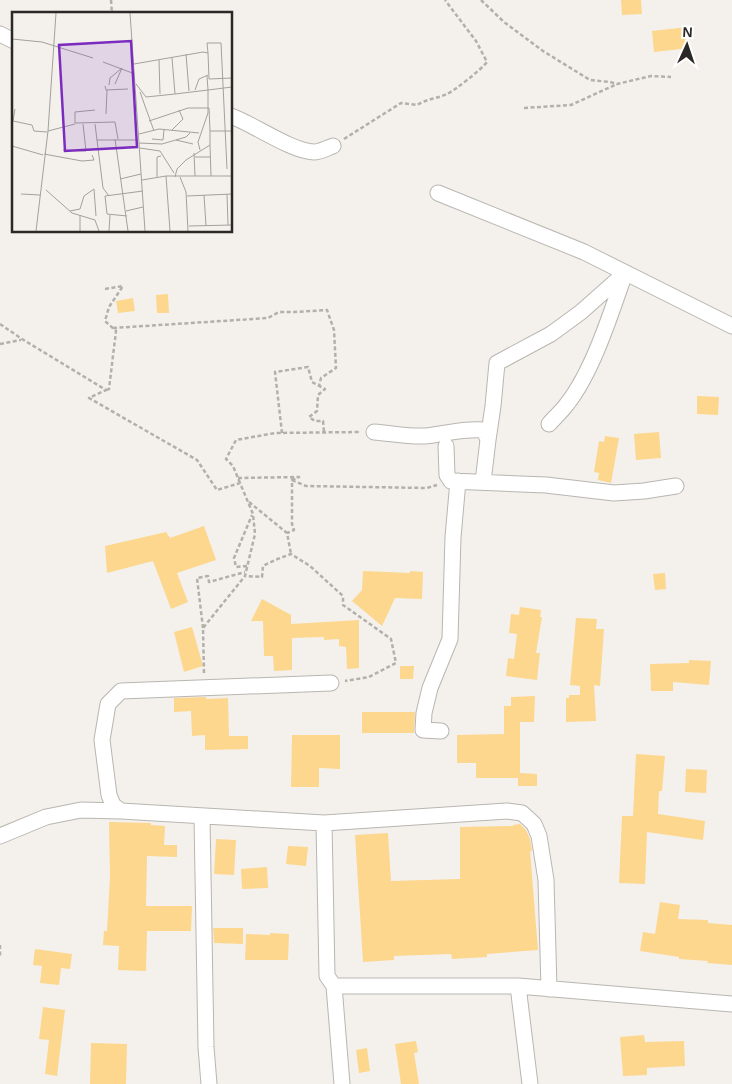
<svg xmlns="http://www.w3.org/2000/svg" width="732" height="1084" font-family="Helvetica,sans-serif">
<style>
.building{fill:#fcd78d}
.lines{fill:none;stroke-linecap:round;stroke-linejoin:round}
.minor-casing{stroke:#b9b6b1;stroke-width:17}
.path{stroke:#b3b0ac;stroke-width:2.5;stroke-dasharray:4 2.5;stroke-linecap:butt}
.minor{stroke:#fff;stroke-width:15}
.inset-road{fill:none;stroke:#a3a19d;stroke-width:1}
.view{fill:#7b2cbf;fill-opacity:0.15;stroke:#7b2cbf;stroke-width:2.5}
.inset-edge{fill:none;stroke:#2a2927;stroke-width:2.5}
</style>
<rect width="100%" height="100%" fill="#f4f1ec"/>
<path class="building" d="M621,0H641L642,14L622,15Z
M688,27L690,48L654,52L652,31Z
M168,294L169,313H157L156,295Z
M133,298L135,311L118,313L116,301Z
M697,396L719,397L718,415L697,414Z
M659,432L661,458L636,460L634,434Z
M605,436L619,438L611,483L598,480L599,473L594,472L599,441L604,442Z
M204,526L216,560L177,573L188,602L171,609L153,561L107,573L105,546L166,532L170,538Z
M363,571L410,573V571L423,572L422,599L395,598L382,626L352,601L362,590Z
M665,573L666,589L655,590L653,574Z
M262,599L291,615V624L359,620V668L347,669L346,647L339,646V639L324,640V637L292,638V670L274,671L273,656H264L263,621H251Z
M520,607L541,610L540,617H542L536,653H540L537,680L506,676L508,658L514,659L517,634L509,633L511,614L519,615Z
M576,618L597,619L596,629H604L600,686L594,685L596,721L566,722V698H569V695H580V686L570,685Z
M192,627L203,666L184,672L174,632Z
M689,660L711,661L709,685L673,682V691H651L650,664L689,663Z
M400,666H414L413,679H400Z
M535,696L534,722H520V773L537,774V786H518V778H476V763H457V735L504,734V706H511V697Z
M206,697V699L228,698L229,736H248V749L205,750V735L192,736L191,711L174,712V698Z
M362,712H415L414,733H362Z
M292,735H340V769L319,768V787H291Z
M636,754L665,756L662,791H659L658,814L705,821L703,840L647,832L645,884L619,883L622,816H633Z
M686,769L707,770L706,793L685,792Z
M109,822L151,823V825L165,826L164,845H177V857L147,856L146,906H192L191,931H147L146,971L118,970L119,946L103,945L104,931H107L110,877Z
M520,824L526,830L530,839L532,851H530L538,950L487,954V957L452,959L451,954L394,956V960L363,962L355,835L388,833L391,881L460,879V827L513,826V825Z
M216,839L236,840L234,875L214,874Z
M288,846L308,847L306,866L286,864Z
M267,867L268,888L242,889L241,869Z
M660,902L680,905L678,919L708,920V923L732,925V965L707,963L708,961L679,959V957L640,951L643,932L655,934Z
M213,928H243V944L214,943Z
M270,933L289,934L288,960H245L246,934L270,935Z
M35,949L72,954L70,969L61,968L59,985L40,983L42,966L33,965Z
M43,1007L65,1010L57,1076L45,1074L49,1040L39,1039Z
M644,1035L645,1042L684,1041L685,1066L647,1068V1075L623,1076L620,1037Z
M416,1041L418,1052L414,1053L419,1084H401L395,1044Z
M91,1043L127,1044L126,1084H90Z
M367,1048L370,1071L359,1073L356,1050Z"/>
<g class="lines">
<defs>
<path id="minor" d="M0,34L14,41
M231,116C255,125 291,151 314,152C320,152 327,148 333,146
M438,193L584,252L732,326
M374,432C390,433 408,437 425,436C445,434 464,428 484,430L488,440L483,482
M488,440L493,406L497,363L551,334L581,312L625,273C611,313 593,371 567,404C562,411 555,417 549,424
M446,446L447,475L451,481L546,485L614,493L644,491L676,486
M331,683L121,691L108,704L102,740L109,795L113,805L121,811L324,823L507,811L522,813L534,824L539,836L546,880L549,989
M441,731L423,730L424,713L430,688L450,639L453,537L458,481
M202,817L206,1047L209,1084
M324,823L327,976L334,986H518L732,1004
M0,836L46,817L81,810L121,811
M334,986L342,1084
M518,986L530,1084"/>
</defs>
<use href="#minor" class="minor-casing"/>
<path class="path" d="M111,0L112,14
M481,0L504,22L543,51L590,80L610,82L617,84L651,76L671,77
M524,108L571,105L617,84
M344,139L401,103L417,105C426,99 436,99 447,94C454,91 482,69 487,62L476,41L445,0
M105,289L123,286L109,307L105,321L116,331L109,389L106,390
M0,324L22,339L106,390L89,398L197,460L217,490L240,483L253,514L255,534L245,576L262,577L263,566L275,560L291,554L310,566L343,596V605L391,639L396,663L369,677L345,681
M113,328L268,318L279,312H295L327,310L334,330L336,368L321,378L319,386
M0,344L21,340
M282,433L275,372L308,367L312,382L325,389L318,395L317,411L309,417L315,421H323L324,432
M238,478L299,477L292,480V524L294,530L287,533
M292,480L306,486L427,488L437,485
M240,483L233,466L226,459L236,440L275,433L360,432
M249,502L287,533L291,554
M247,566L236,567L234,558L252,515
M203,628L197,578L208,576L209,582L245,572
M204,673L203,628L245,576
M0,945V956"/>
<use href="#minor" class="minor"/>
</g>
<g transform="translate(12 12)">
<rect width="220" height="220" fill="#f4f1ec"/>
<path class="inset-road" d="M118,1L133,219M0,27L30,30L81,46M196,41L195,31H209L215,157M174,42L177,79M160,46L163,82M147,48L148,82M91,50L123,62M122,52L191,40L196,41L197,67L220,66M124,72L134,85L163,82L196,78L195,64M97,73L98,66L110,56L103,72M93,74L94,78L116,77M183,78L187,67L196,63M128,80L142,119M3,97L1,109L20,113L22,119L35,120M83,98L63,100V111L103,110L106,127M94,102L95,78M137,109L176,96H197L198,119M83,112L85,128H126M160,118L171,107L167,98M36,119L44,1M127,122L147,117L187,121M103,127L116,219M140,127L151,128L152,118M85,128L91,176L97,184M164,128L181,132M127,131L150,132L174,125L178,121M198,133L199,164M0,134L31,143M128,136L148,139L162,161M51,138L74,139L71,112M188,138L186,130L196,101V78L220,75M182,141L183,164M32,142L70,149L82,148L80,143M183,145H199M154,164L158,219M145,165V145L149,144M163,165L165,157L174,148L198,133V119H220M168,165L174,180L176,219M108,167L129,162M130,168L154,164H220M82,177L84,204M34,178L60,201L83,208L87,219M9,182L28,183M215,182L216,213M192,183L194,214M175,184L220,182M58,199L68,197L72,184L82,177M114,199L131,195M68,203V219M115,204L95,202L93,184L131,179M177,214L220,213M24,219L36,119L63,112M97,219L98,203"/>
<path class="view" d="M119,29L125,135L53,139L47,33Z"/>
<rect width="220" height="220" class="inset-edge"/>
</g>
<g transform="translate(687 45) rotate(3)" stroke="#ffffff" stroke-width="4" paint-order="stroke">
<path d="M0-4L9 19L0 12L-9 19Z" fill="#2a2927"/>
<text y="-8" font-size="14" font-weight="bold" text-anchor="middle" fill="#2a2927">N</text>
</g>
</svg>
